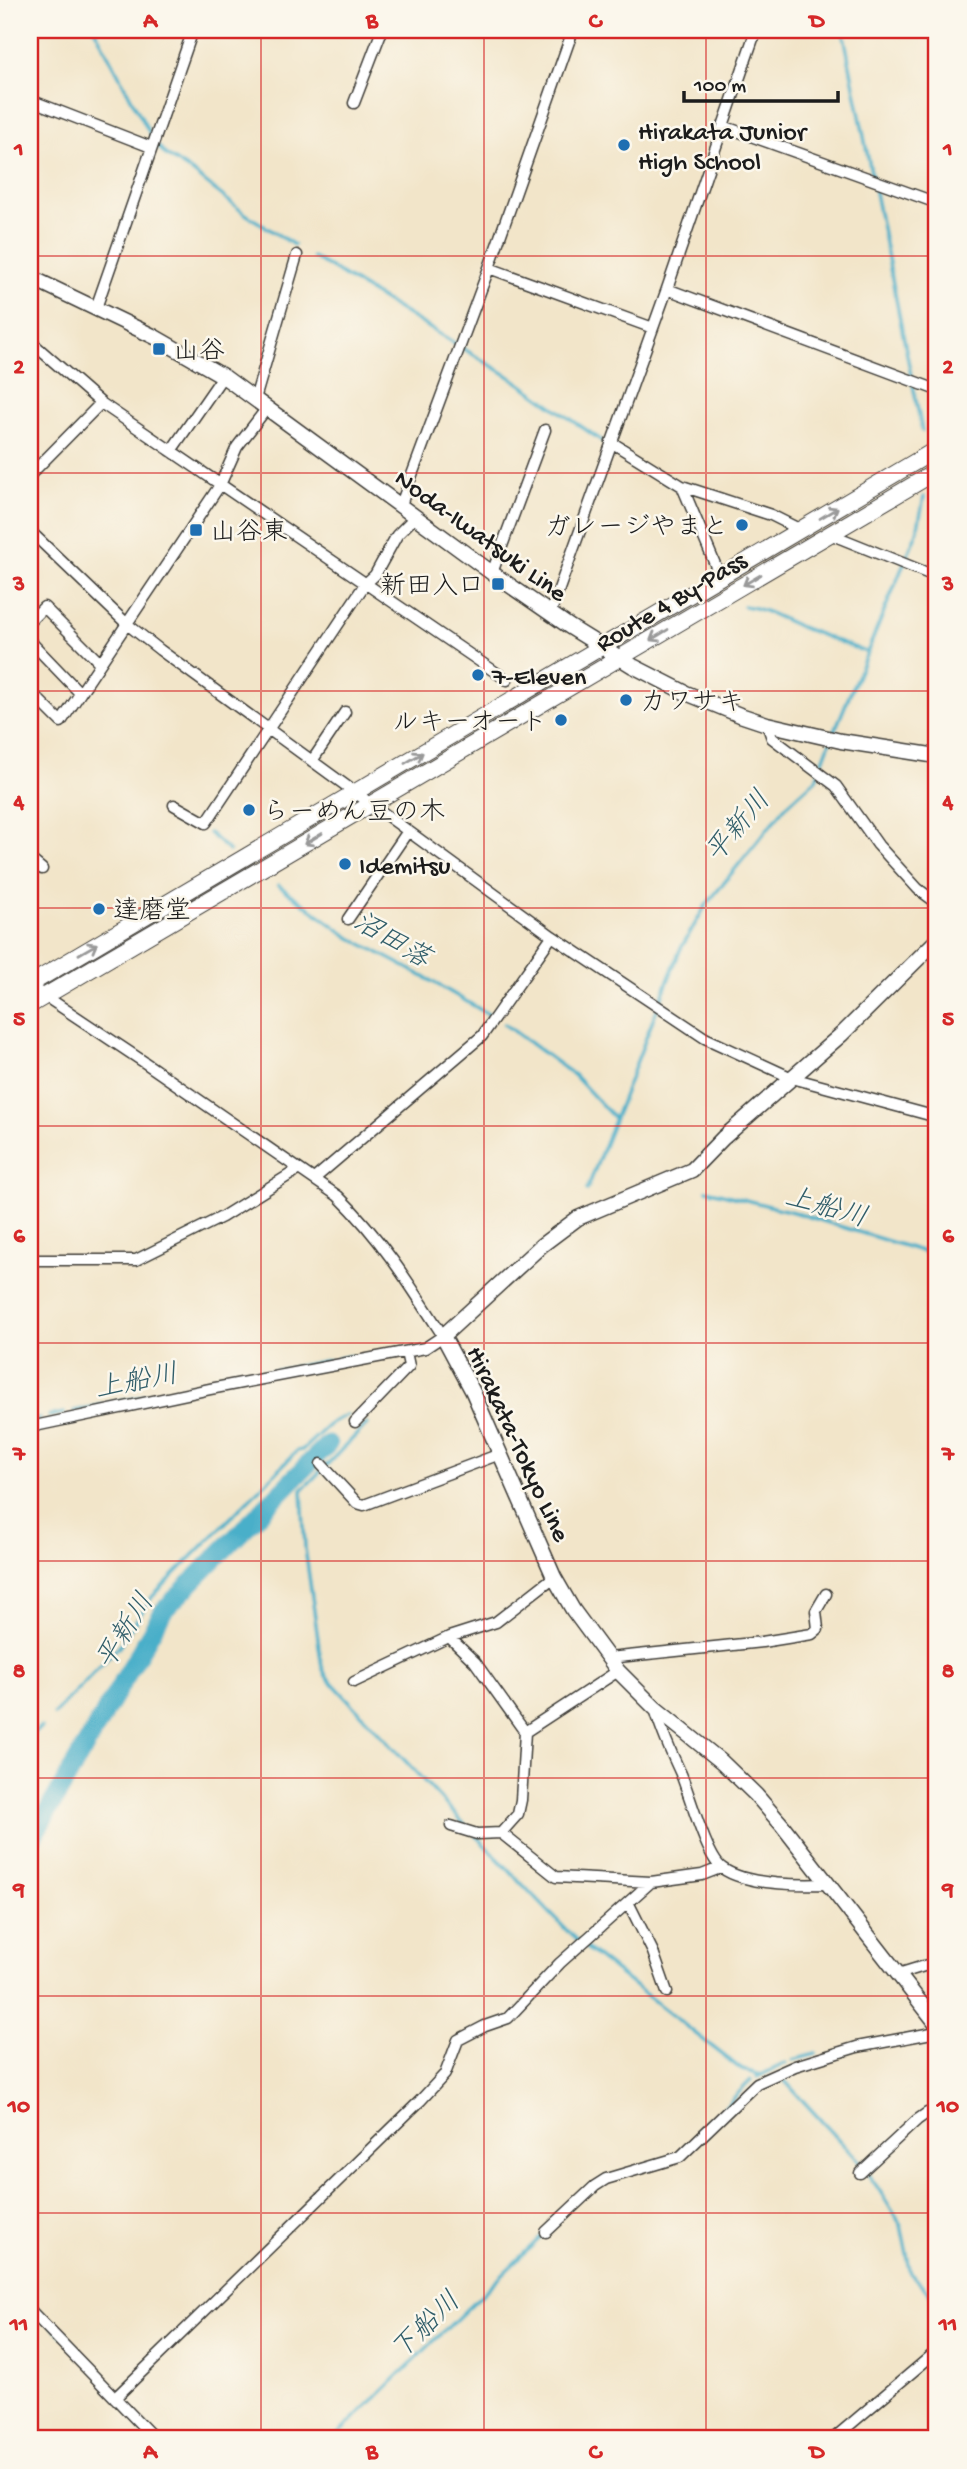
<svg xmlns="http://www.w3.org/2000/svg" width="967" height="2469" font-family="'Gochi Hand','Klee One',sans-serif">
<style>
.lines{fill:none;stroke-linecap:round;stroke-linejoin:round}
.stream{stroke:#4aafc9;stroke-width:3.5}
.river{stroke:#4aafc9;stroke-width:19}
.minor-casing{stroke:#3c3a36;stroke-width:13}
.major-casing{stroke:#3c3a36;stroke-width:17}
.highway-casing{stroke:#3c3a36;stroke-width:18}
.minor{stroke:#fff;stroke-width:10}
.major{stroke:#fff;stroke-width:14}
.highway{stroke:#fff;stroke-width:16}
.oneway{stroke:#999}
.grid{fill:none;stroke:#d62828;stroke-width:2;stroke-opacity:0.55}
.poi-dot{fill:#1f6fb2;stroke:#fbf7ec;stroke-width:2.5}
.labels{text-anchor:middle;stroke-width:5;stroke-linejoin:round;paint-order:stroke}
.poi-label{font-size:26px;fill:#1c1c1c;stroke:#fbf7ec;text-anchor:start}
.street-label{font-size:26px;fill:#1c1c1c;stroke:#fbf7ec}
.water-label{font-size:28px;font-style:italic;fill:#315e6a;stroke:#fbf7ec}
.neatline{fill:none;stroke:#d62828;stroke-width:2.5}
.grid-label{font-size:23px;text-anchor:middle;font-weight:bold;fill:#d62828}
</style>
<rect width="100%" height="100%" fill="#fbf7ec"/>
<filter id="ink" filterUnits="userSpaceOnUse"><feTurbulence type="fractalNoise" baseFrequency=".0143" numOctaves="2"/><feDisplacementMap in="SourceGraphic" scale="14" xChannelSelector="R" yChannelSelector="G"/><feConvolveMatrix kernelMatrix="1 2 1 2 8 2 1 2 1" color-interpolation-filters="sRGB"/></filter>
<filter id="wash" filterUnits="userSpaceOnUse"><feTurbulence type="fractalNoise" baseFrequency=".00686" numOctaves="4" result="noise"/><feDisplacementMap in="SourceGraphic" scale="28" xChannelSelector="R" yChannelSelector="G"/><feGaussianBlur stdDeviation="1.57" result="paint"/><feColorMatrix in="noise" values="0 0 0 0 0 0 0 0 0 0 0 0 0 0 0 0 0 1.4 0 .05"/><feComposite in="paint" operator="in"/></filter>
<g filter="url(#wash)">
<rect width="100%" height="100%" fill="#f2e5c9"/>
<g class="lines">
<path class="stream" d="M95,30L151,136
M843,30L922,431
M158,146L166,155L191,171L244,213L294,245
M313,257L515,380L602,441
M651,473L680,490
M743,606C764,608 781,619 800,627C823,636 846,644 868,653
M833,735L917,532L924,497
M209,833L229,851
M278,885L349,937L428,979L493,1017
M504,1024L574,1075L614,1118
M587,1190L680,950L706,905L786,806L816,779L830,742
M707,1190L793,1212L937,1256
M336,1359L350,1356
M258,1374L329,1360
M74,1411L163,1392L168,1393
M49,1416L64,1413
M30,1421L40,1418
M367,1424L302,1490L305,1548L322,1667L326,1676L468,1828
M54,1714L119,1646L152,1597L297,1451L302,1450L332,1422L347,1415
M30,1737L41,1727
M476,1836L576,1940L742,2070L762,2075
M793,2060L816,2054
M757,2077L786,2063
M785,2081L859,2162L878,2188L901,2225L911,2274L937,2301
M723,2109L751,2080
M30,2301L62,2336
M333,2439L542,2236"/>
<path class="river" d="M30,1842L164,1610L328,1444"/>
</g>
</g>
<g filter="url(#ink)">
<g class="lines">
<defs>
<path id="minor" d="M30,100L151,147
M354,103L382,30
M723,126L937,203
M489,268L653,328
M667,289L937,390
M96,308L193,30
M30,341L101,403L507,680
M255,399L297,255
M611,442L682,486L771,515L801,530
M171,451L223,376
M30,475L101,403
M682,486L720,576
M400,507L489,268L573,30
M30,531L127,624L160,650L552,936L705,1038L792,1078L937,1117
M830,534L937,577
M492,573L545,430
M550,614L667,289L756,30
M30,621L44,607L100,663
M30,641L80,693
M30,691L61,722L220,485L237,447L267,408
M767,724L772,738L836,786L878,845L918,889L937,903
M312,761L345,712
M174,805L206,823L365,584L375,575L397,535L415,517
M30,859L42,869
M348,919L408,831
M30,986L144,1062L338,1196C381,1238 411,1286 443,1336L425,1348L210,1389L30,1427
M314,1179L482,1036L552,936
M30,1260H136L222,1217L299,1169
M355,1422L409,1366L406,1352
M321,1464L357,1503L364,1505L500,1454
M449,1637L475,1662L525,1732L521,1800L518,1814L501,1833L477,1834L451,1826
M609,1658L762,1642L812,1634L818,1629L816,1611L826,1594
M354,1682L449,1637L496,1622L554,1577
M655,1708C661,1732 671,1752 681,1774C689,1793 707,1858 722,1868C745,1885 800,1885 828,1884
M525,1732L618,1671
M501,1833L556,1877L651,1882
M629,1904L653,1952L667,1992
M898,1974L937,1962
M860,2173L917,2120L927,2113H937
M546,2232L595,2186L606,2179L680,2157L757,2083L795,2066L857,2047L937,2032
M30,2310L155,2439
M115,2398L420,2101L445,2074L458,2040L485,2026L508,2018L560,1963L651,1882L702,1875L720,1868
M833,2439L937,2351"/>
<path id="major" d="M30,277L155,337L223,376L492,573L570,627L633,666L686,693L740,715L767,724L841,741L937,756
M937,940L842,1034L723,1138L692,1170L578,1218L542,1245L443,1336L473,1392L554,1577L573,1610L618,1671L655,1708L722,1762L756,1795L782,1825L937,2024"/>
<path id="highway" d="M30,984L937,449
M30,1005L937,471"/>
</defs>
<use href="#minor" class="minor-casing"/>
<use href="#major" class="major-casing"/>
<use href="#highway" class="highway-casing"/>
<use href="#minor" class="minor"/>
<use href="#major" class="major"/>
<use href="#highway" class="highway"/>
</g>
<defs><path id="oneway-shaft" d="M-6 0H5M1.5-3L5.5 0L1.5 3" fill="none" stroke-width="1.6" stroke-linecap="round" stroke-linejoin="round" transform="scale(1.75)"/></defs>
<g class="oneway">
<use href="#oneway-shaft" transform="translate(829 513) rotate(-31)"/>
<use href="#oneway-shaft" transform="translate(752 580) rotate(149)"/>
<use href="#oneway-shaft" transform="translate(659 635) rotate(149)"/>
<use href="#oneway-shaft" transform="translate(414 758) rotate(-31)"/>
<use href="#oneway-shaft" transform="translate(313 839) rotate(149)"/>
<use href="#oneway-shaft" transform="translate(88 949) rotate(-30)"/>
</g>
</g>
<path class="grid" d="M261,30V2439M484,30V2439M706,30V2439M30,256H937M30,473H937M30,691H937M30,908H937M30,1126H937M30,1343H937M30,1561H937M30,1778H937M30,1996H937M30,2213H937"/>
<g class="poi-dot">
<circle cx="624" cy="145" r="7"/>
<rect x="152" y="342" width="14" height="14" rx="3.5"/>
<circle cx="742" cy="525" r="7"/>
<rect x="189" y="523" width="14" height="14" rx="3.5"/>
<rect x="491" y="577" width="14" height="14" rx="3.5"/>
<circle cx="478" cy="675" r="7"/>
<circle cx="626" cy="700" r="7"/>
<circle cx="561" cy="720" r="7"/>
<circle cx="249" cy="810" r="7"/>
<circle cx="345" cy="864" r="7"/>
<circle cx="99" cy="909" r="7"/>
</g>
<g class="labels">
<g class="poi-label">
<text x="638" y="139">Hirakata Junior<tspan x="638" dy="30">High School</tspan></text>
<text x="173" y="358">山谷</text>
<text x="728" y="534" text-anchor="end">ガレージやまと</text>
<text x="210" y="539">山谷東</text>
<text x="484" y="593" text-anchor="end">新田入口</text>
<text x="492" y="684">7-Eleven</text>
<text x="640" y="709">カワサキ</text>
<text x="547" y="729" text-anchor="end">ルキーオート</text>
<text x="263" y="819">らーめん豆の木</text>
<text x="359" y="873">Idemitsu</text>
<text x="113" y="918">達磨堂</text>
</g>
<g class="street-label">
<text transform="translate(482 534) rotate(36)" y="9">Noda-Iwatsuki Line</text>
<text transform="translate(670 600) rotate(-31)" y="9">Route 4 By-Pass</text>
<text transform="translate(520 1443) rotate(65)" y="9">Hirakata-Tokyo Line</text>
</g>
<g class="water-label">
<text transform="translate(736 825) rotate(-50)" y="10">平新川</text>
<text transform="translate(393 938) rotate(30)" y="10">沼田落</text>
<text transform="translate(827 1205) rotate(16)" y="10">上船川</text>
<text transform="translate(136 1379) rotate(-11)" y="10">上船川</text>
<text transform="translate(123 1630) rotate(-58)" y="10">平新川</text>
<text transform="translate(424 2324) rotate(-44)" y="10">下船川</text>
</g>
</g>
<rect width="967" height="2469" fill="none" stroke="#fbf7ec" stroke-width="77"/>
<path d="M684 91v10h154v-10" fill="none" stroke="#1c1c1c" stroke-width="3.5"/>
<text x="694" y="91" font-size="21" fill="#1c1c1c" stroke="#fbf7ec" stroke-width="5" paint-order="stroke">100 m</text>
<rect x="38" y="38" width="890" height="2392" class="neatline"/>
<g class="grid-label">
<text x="150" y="27">A</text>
<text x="372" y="27">B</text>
<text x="595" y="27">C</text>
<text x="817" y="27">D</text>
<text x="19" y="155">1</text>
<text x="948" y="155">1</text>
<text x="19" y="373">2</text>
<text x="948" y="373">2</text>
<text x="19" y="590">3</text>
<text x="948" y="590">3</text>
<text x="19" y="808">4</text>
<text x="948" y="808">4</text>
<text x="19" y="1025">5</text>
<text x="948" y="1025">5</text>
<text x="19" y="1242">6</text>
<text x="948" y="1242">6</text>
<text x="19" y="1460">7</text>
<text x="948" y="1460">7</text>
<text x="19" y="1677">8</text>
<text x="948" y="1677">8</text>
<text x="19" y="1895">9</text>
<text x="948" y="1895">9</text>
<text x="19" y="2112">10</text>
<text x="948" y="2112">10</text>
<text x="19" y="2330">11</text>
<text x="948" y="2330">11</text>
<text x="150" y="2458">A</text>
<text x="372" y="2458">B</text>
<text x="595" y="2458">C</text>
<text x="817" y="2458">D</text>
</g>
</svg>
